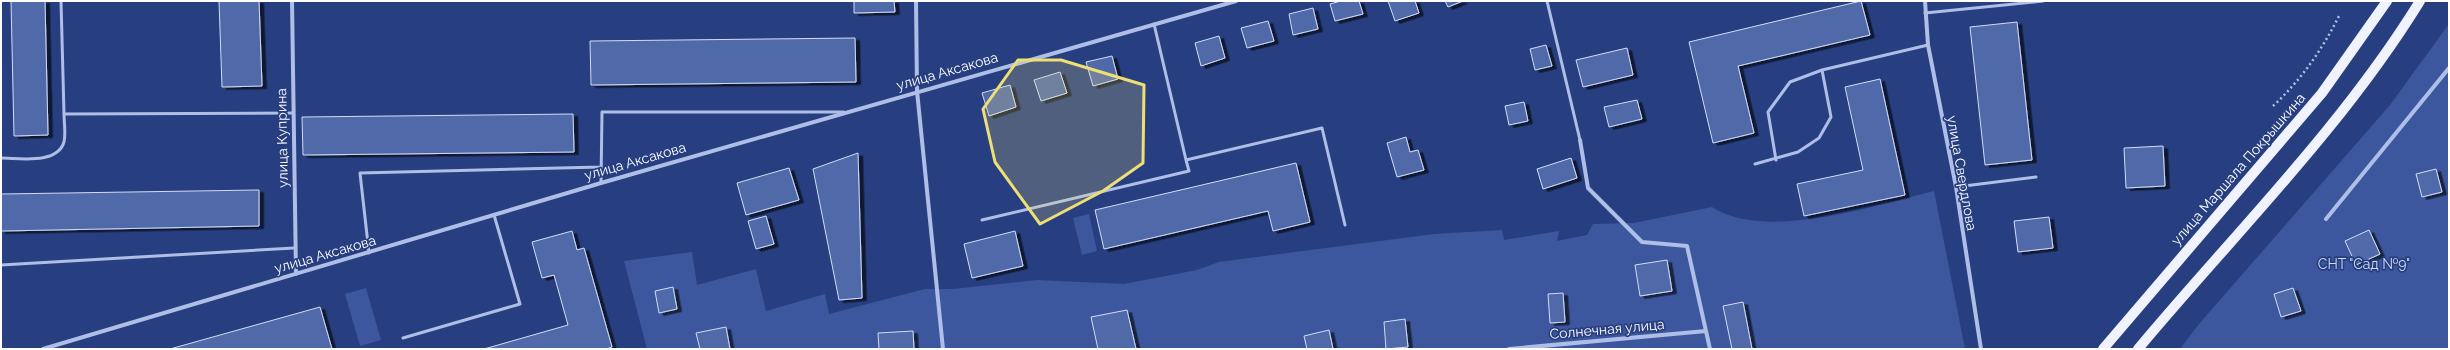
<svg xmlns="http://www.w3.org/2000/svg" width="2450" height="350" font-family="Raleway,sans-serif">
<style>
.green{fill:#3c579e}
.building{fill:#5069a9;stroke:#d2dcf5;filter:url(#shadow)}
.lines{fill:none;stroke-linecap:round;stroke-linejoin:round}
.path{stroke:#afbee6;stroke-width:2.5;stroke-dasharray:2 3;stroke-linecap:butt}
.service{stroke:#afbee6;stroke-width:3}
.minor{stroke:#afbee6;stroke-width:4}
.primary{stroke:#f0f3fd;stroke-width:10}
.marked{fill:#eedf75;fill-opacity:0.2;stroke:#eedf75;stroke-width:3;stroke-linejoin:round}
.labels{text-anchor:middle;stroke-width:3.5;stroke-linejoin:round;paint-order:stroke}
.street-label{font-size:14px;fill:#fff;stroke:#273f80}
.park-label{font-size:14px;fill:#d2dcf5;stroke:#273f80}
</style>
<defs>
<filter id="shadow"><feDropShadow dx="4.5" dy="2.5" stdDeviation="0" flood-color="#0009"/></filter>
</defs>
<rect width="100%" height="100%" fill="#273f80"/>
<path class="green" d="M2449,24V349H2180L2199,324L2390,105Z
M1934,191L1965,349H647L624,261L692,252L697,285L756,269L766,311L825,294L829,314L925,289H953L1037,280L1124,284L1197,270L1219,262L1434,234L1502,230L1504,240L1559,231L1557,241L1587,235L1593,224L1634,223L1712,207C1765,242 1876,205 1934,191Z
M1089,214L1097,251L1082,255L1073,218Z
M366,288L381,340L360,346L345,294Z"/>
<path class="building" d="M11,1H45L48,135L14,136Z
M219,1H259L262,86L222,87Z
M854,1H894L895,12L854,13Z
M1341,1H1359L1363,14L1335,21L1330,4Z
M1388,1H1415L1419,13L1395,21Z
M1445,1H1463L1448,7Z
M1861,1L1870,35L1738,66L1754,133L1713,143L1689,42Z
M1313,8L1318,29L1293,35L1289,14Z
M1268,21L1274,41L1247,48L1241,28Z
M2017,22L2032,160L1985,165L1970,27Z
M1219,36L1225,58L1201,66L1195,43Z
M855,38L856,82L591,85L590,41Z
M1546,45L1552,66L1535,70L1530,49Z
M1627,48L1633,75L1583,87L1576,60Z
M1112,56L1118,79L1093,86L1086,62Z
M1060,72L1067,93L1041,101L1034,80Z
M1880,79L1905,195L1804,216L1797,184L1863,170L1845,87Z
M1010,85L1016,107L989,116L982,93Z
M1637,100L1642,119L1609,127L1604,107Z
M1524,102L1528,121L1509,125L1505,106Z
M573,114L574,152L303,155L302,117Z
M1406,137L1410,152L1418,150L1424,170L1397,177L1387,143Z
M2163,146L2165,186L2126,188L2124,148Z
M858,153L862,298L839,300L813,169Z
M1571,158L1577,178L1543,189L1537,169Z
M1296,163L1310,222L1273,231L1268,211L1104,249L1095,210Z
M789,168L799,200L746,215L737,183Z
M2436,169L2442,192L2422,197L2416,174Z
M259,190V226L1,231V194Z
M766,216L774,244L756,249L748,221Z
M2049,217L2053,248L2018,252L2014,221Z
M2369,230L2380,254L2356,265L2345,241Z
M572,231L577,250L584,248L612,347L606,349H484L568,325L554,275L542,278L532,242Z
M1015,231L1023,266L972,278L964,244Z
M1667,260L1672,291L1640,296L1635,265Z
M673,287L677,309L659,313L655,291Z
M2293,288L2301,311L2281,317L2274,294Z
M1563,293L1565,322L1550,323L1548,294Z
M1743,302L1752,349H1732L1723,306Z
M320,307L332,349H170Z
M1127,310L1136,349H1098L1091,317Z
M1405,319L1408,347L1386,349L1384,322Z
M726,327L730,349H700L696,333Z
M1329,330L1333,349H1307L1304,336Z
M913,331L914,349H879L878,333Z"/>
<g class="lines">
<path class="path" d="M2273,106C2301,80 2322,50 2339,16"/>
<path class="service" d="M61,1L64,114
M1547,1L1580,140
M1925,13L2043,1
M1154,24L1186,160L1322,128L1345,225
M1,158C19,158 57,165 64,142C66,134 64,122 64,114L293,113
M1776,160L1768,112L1790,82L1822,70L1928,45
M1755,164L1798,152L1819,138L1831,117L1822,70
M601,183L602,112H844
M1956,187L2036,177
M982,220L1189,171L1186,160
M369,253L360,173L601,167
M1,265L294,248
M403,338L520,304L494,215"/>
<path class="minor" d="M292,1L296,274
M916,1L917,91L943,349
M1925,1L1928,45L1956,187L1981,349
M1580,140L1588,188L1642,242L1687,246L1710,349
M2326,219L2449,68
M43,349L601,183L1236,1
M1509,349L1706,331"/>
<path class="primary" d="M2103,349L2322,93L2387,1
M2138,349C2234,234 2341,129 2420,1"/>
</g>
<path class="marked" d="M1018,60H1061L1144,85L1143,163L1103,191L1040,224L995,162L983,109Z"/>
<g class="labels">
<g class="street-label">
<text transform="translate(947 71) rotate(-16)" y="5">улица Аксакова</text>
<text transform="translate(282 138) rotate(-91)" y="5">улица Куприна</text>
<text transform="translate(635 161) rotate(-16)" y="5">улица Аксакова</text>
<text transform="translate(2238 169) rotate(-49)" y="5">улица Маршала Покрышкина</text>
<text transform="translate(1962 173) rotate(80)" y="5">улица Свердлова</text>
<text transform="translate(325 254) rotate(-16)" y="5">улица Аксакова</text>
<text transform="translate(1607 329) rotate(-5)" y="5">Солнечная улица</text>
</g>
<g class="park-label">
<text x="2364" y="269">СНТ "Сад №9"</text>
</g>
</g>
<rect width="2450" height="350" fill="none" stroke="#ffffff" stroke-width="4"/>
</svg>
